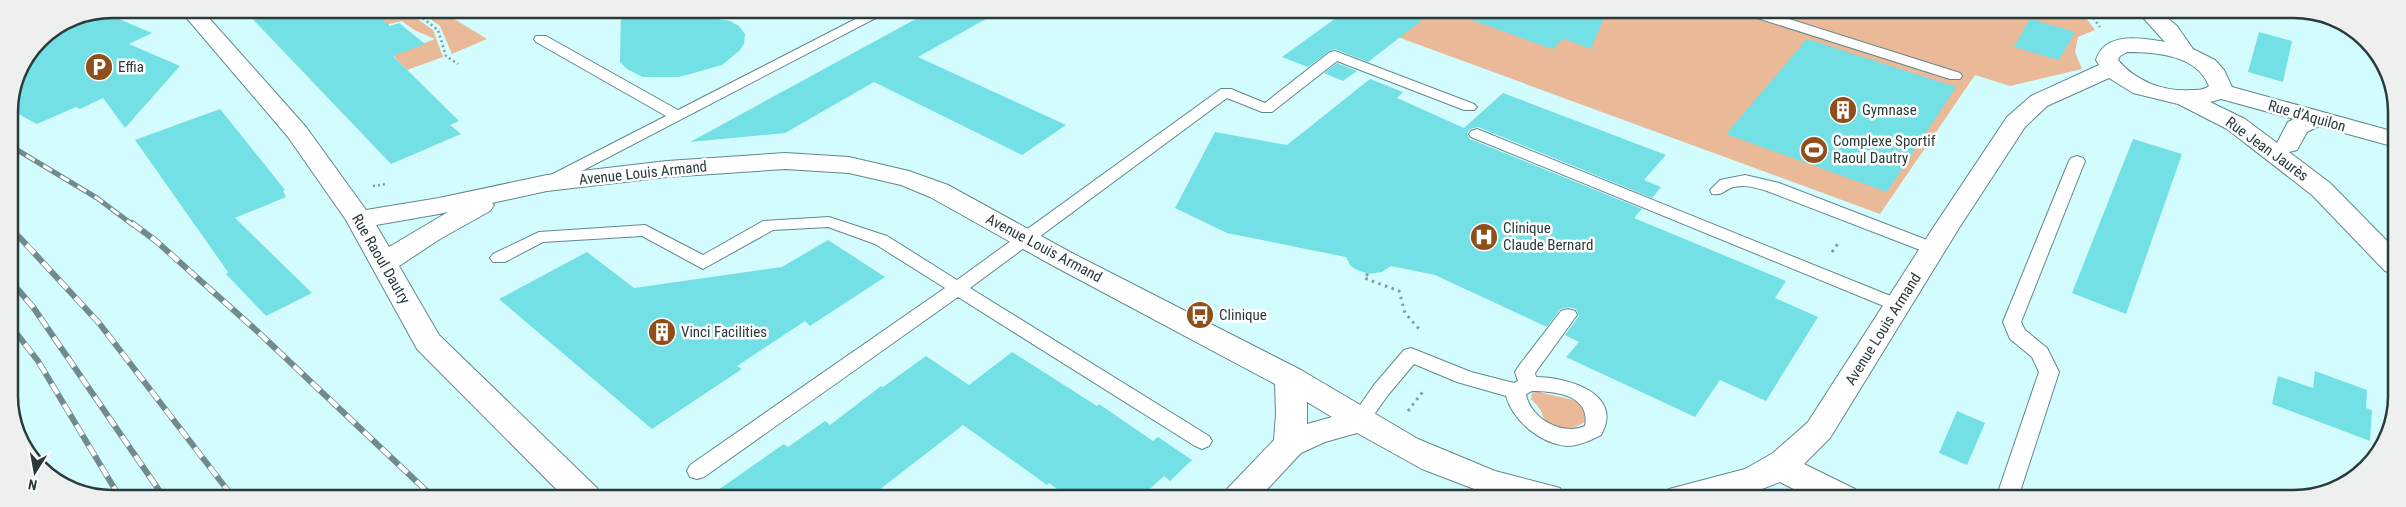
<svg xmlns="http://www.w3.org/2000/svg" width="2406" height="507" font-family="'Roboto Condensed',sans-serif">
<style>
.green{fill:#e9b998}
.building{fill:#72e0e5}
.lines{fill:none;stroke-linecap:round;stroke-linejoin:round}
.lane-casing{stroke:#62888a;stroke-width:2}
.street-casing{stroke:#62888a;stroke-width:2}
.path-far1{stroke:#7f9c9d;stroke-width:2.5;stroke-dasharray:2 3;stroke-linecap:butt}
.path{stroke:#7f9c9d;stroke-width:3;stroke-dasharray:2.5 4.5;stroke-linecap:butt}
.lane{fill:#fff;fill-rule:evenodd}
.street{fill:#fff;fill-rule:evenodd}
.rail-far1-casing{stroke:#718b8d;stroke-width:5}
.rail-casing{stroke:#718b8d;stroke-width:6}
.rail-far1{stroke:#fff;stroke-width:3;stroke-dasharray:10;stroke-linecap:butt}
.rail{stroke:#fff;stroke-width:4.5;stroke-dasharray:12;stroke-linecap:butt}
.labels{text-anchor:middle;stroke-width:5;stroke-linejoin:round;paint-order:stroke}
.poi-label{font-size:15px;fill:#2a3a3b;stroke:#fff;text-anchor:start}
.street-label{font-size:15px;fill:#2a3a3b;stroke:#fff}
.rim{fill:none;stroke:#2a3a3b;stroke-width:2.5}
</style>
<rect width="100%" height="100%" fill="#d3fcfe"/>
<path class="green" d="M416,9H438L487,39L452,54L440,26Z
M405,10L433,30L443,57L407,70L393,55L435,39L414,30L402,21L371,28L363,25Z
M1324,10H2080L2095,30L2078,37L2075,52L2082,69L2010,86L1975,75L1880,214Z
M1539,392L1577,401L1584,408L1585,421C1575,430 1558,431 1547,422C1542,418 1543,412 1539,408C1537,404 1533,402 1531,399L1532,393Z"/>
<path class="building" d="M243,9H372L390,26L399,23L425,44L393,56L459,121L450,125L461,134L391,164Z
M621,9H668L682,17L699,16L730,21L739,26L745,34L744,44L739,51L722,65L679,77H643L627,69L620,62Z
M934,9L1002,10L918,57L1066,125L1022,155L874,82L785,133L690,142Z
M1347,10H1435L1368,62L1335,49L1329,51L1308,67L1282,57Z
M1456,10H1607L1591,49L1564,39L1552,49L1455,14Z
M100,11L152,33L129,44L180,66L125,128L103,98L80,109L76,107L37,124L9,109L17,72L39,39L73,16Z
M2030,19L2075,32L2059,60L2014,47Z
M2259,32L2292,41L2283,82L2248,72Z
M1807,39L1956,87L1887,192L1726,134Z
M1337,63L1357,71L1343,81L1324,73Z
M1370,79L1403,92L1397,98L1464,128L1503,93L1666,155L1644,180L1661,187L1652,198L1478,127L1470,129L1467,133L1470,139L1642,209L1634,218L1786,281L1775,298L1818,317L1766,401L1720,380L1695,417L1566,357L1579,342L1565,335L1579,316L1576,309L1569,307L1560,309L1547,327L1435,275L1391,266L1382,272L1368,274L1355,269L1350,265L1346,257L1227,233L1175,208L1215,132L1287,145Z
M220,109L285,190L283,191L286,197L235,218L312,293L266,316L226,274L228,272L135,140Z
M2133,139L2182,154L2126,314L2072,293Z
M828,240L885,277L810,326L805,321L737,366L742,369L652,429L499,299L587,252L634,288L782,267Z
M1012,352L1097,406L1099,404L1153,441L1158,437L1192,460L1170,481L1164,476L1141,497H1068L1049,483L1047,485L963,425L870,497H708L784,444L788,447L825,421L830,425L881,386L883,387L926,356L969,385Z
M2315,371L2367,390L2366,408L2372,410L2370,441L2272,404L2278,376L2313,388Z
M1957,411L1985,423L1967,465L1939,453Z"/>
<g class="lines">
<defs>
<path id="lane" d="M875,9H893L553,186H541L539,183L541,180L666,116L536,42L534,39L536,36H546L678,110Z
M1755,10H1769L1767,12L1960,73L1962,76L1960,79H1950L1754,17L1752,14Z
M1335,51L1474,104L1477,107L1474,110H1464L1337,61L1272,112H1262L1227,98L970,288L1209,436L1212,441L1209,446L1202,449L1195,446L958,297L704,477L697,479L690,477L687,471L690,465L945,288L875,244L828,227L773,230L703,269L642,236L543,242L505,262H493L490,258L493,254L539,232L645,225L703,255L763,221L829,217L887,236L957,280L1221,89H1231L1265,103L1330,52Z
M1477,129L1903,301L1906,305L1903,309L1897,311L1891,309L1471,137L1469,134L1471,131Z
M2077,156L2083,158L2085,161L2021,322L2025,330L2047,348L2059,372L2018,498H1996L2039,372L2032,357L2010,339L2003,322L2069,161L2071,158Z
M1745,175L1779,183L1940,245L1943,249L1940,253H1928L1767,191C1756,188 1746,184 1734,187C1725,189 1723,196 1712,194L1710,190L1720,180Z
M1568,309L1575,311L1577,315L1535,373L1536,377C1566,377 1625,393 1601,435C1591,440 1579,446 1567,446C1541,444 1513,421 1506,396L1457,382L1414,364L1388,395L1366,426L1359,428L1352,426L1349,421L1374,385L1404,350L1411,348L1471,372L1514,383L1518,381L1515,372L1518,367L1561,311ZM1532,391C1555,391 1591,395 1585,426C1563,436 1530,419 1526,394Z"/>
<path id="street" d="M179,9H201L306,127L366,210L439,198L547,175L667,161L785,153L849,157L909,171L948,185L1070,252L1301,370L1418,439L1495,471L1560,488L1565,497H1497L1490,495L1422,469L1357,433L1325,442L1301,453L1260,497H1223L1228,488L1274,440L1276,414L1275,384L1050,264L930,197L901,185L849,173L785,169L667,177L547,191L492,203L494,205L490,211L440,239L399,266L439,335L597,488L602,497H564L417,349L346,220L288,137ZM448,212L389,247L376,225L439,214ZM1307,402L1332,417L1307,424Z
M2137,11H2159L2177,26L2193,49L2215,60L2224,70L2232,87L2395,132V147L2319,126L2307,132L2297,150L2289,152L2330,183L2395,249V274L2385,271L2312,195L2227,129L2178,104L2133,93L2109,78L2047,106L2025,127L1959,228L1830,438L1804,464L1855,489L1860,498H1811L1780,482L1739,498H1664L1669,489L1745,469L1773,453L1798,431L1808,422L1933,228L2007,117L2031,96L2099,65L2096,60C2105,31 2142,38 2165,42ZM2127,52C2156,52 2197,55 2209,86C2204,90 2198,90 2191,90C2164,92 2135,81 2118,60L2120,56ZM2221,99L2294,119L2288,122L2277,143L2245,119L2210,102Z"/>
</defs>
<use href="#lane" class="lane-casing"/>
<use href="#street" class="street-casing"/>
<path class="path-far1" d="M411,9L438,30L446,56L458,64
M806,9L819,16
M2087,10L2100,27
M373,186L387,184"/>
<path class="path" d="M1832,252L1840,241
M1368,274L1364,278L1399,291L1405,313L1420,330
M1408,411L1424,390"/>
<use href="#lane" class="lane"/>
<use href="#street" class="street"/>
<defs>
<path id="rail-far1" d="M9,145L97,198L133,225"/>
<path id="rail" d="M132,223L156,241L257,331L433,497
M10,227L99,323L232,496
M10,280L33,307L163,496
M10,325L38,361L119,496"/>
</defs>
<use href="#rail-far1" class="rail-far1-casing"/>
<use href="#rail" class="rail-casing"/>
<use href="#rail-far1" class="rail-far1"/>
<use href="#rail" class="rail"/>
</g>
<defs>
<symbol id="parking-disc" viewBox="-11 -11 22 22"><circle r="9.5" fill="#8f4f1a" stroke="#fff"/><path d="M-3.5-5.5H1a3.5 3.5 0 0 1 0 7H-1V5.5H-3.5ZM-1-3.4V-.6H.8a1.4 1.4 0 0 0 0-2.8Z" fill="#fff"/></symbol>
<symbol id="building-disc" viewBox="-11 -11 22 22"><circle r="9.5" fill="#8f4f1a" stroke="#fff"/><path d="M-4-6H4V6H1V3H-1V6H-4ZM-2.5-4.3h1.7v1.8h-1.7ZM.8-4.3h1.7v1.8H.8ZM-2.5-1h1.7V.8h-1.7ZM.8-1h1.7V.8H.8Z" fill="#fff"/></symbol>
<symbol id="stadium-disc" viewBox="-11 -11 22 22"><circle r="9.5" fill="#8f4f1a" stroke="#fff"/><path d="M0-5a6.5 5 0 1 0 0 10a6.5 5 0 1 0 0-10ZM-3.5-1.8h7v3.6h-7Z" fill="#fff"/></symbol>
<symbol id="hospital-disc" viewBox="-11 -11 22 22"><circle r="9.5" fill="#8f4f1a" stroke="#fff"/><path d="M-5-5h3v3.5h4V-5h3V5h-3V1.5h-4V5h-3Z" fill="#fff"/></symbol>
<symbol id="bus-disc" viewBox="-11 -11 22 22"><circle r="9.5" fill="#8f4f1a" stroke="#fff"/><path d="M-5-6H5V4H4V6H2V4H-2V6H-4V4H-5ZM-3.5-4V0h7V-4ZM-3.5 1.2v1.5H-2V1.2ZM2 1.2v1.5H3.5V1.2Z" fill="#fff"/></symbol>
</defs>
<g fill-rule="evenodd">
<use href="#parking-disc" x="83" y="51" width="32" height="32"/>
<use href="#building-disc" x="1827" y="94" width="32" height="32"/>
<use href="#stadium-disc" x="1798" y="134" width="32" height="32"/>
<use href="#hospital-disc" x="1468" y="221" width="32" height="32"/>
<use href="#bus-disc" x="1184" y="299" width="32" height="32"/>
<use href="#building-disc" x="646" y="316" width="32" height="32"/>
</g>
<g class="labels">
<g class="poi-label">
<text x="118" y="72">Effia</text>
<text x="1862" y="115">Gymnase</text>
<text x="1833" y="146">Complexe Sportif<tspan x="1833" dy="17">Raoul Dautry</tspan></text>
<text x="1503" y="233">Clinique<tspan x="1503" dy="17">Claude Bernard</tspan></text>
<text x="1219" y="320">Clinique</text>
<text x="681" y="337">Vinci Facilities</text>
</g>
<g class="street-label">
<text transform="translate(2307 116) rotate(16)" y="5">Rue d'Aquilon</text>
<text transform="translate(2267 149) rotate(36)" y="5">Rue Jean Jaurès</text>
<text transform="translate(643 173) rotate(-6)" y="5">Avenue Louis Armand</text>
<text transform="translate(1044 248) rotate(28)" y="5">Avenue Louis Armand</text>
<text transform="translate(381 259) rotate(60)" y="5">Rue Raoul Dautry</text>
<text transform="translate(1883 329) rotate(-58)" y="5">Avenue Louis Armand</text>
</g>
</g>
<path d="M0 0H2406V507H0ZM112 18H2294A94 94 0 0 1 2388 112V396A94 94 0 0 1 2294 490H112A94 94 0 0 1 18 396V112A94 94 0 0 1 112 18Z" fill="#eeefef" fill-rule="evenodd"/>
<path class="rim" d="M112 18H2294A94 94 0 0 1 2388 112V396A94 94 0 0 1 2294 490H112A94 94 0 0 1 18 396V112A94 94 0 0 1 112 18Z"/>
<g transform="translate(35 472) rotate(191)" stroke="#ffffff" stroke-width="4" paint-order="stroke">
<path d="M0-4L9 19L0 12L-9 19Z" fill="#2a3a3b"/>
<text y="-8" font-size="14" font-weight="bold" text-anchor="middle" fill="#2a3a3b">N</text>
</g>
</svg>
